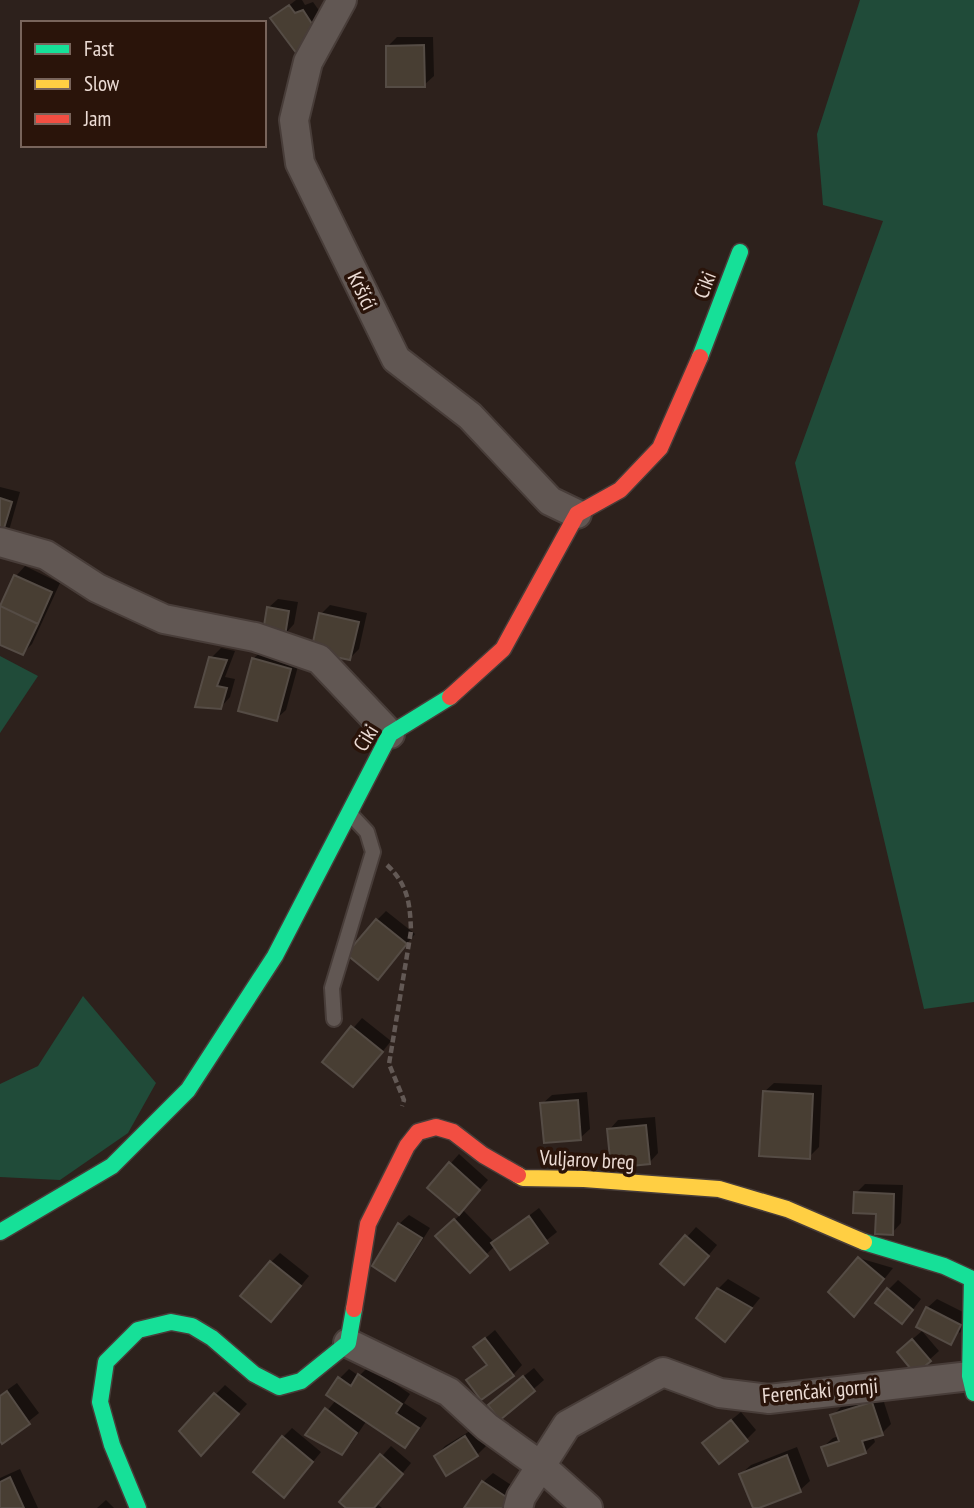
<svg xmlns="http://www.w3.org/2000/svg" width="974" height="1508" font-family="'PT Sans Narrow',sans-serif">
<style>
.green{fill:#204b39}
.shadow{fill:#0007}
.building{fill:#483e33;stroke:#554c45;stroke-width:2}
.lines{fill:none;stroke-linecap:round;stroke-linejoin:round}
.lane-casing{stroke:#483d39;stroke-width:18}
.street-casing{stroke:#483d39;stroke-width:32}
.fast-casing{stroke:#483d39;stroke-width:19}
.slow-casing{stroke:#483d39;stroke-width:19}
.jam-casing{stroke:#483d39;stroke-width:19}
.path{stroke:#635955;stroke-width:4.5;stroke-dasharray:7 3.5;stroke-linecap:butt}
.lane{stroke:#615753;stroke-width:14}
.street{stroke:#615753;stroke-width:28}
.fast{stroke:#16e098;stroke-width:16}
.slow{stroke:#ffcf43;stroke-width:16}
.jam{stroke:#f24e42;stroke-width:16}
.labels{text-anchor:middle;stroke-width:7;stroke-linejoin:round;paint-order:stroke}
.street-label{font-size:21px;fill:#ecdcd5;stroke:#2a140a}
</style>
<rect width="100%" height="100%" fill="#2d211c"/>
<path class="green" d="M860,0H974V1002L924,1009L795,463L883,221L823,205L817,134Z
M0,656L38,676L0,733Z
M83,996L156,1083L128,1133L60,1180L0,1177V1084L38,1066Z"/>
<path class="shadow" d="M296,0H302L305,5L313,2L325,19L309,46L272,19Z
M397,37H433L434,76L424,85L387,47Z
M0,487L20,492L10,527L0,536Z
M25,566L60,583L32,644L23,653L0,643V610L16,576Z
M278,599L298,602L294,624L285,634L268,608Z
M330,605L367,613L359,649L350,658L321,614Z
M221,648L235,651L225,677L235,679L230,697L221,707L211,658Z
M263,650L300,659L286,710L276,719L253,659Z
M386,911L415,934L387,968L377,920Z
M362,1018L391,1041L363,1076L325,1061Z
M774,1083L822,1085L819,1147L809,1157L764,1092Z
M587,1092L590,1129L580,1138L542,1104L552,1095Z
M655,1117L658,1153L649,1163L609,1130L618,1120Z
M459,1154L488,1180L462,1209L494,1242L539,1208L557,1232L511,1268L495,1246L470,1270L438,1236L461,1214L430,1187Z
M865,1184L903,1185L901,1223L892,1233L878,1212L856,1193Z
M409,1215L430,1228L404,1269L395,1278L399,1224Z
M696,1227L717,1245L694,1273L663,1264Z
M280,1253L309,1276L281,1310L271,1262Z
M859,1258L893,1268L863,1306Z
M728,1279L760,1298L734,1330L718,1289Z
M898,1280L921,1299L911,1312L888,1290Z
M937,1299L969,1315L960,1333L927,1308Z
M495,1330L522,1365L513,1375L468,1380L488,1363L475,1347Z
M922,1331L939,1351L929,1360L908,1343Z
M369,1366L410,1394L404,1403L427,1418L414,1437L405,1446L367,1420L351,1444L342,1453L308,1434L336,1400L340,1378L349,1369L359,1376Z
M534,1368L544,1380L500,1418L499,1396Z
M17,1383L39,1413L3,1442L0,1438V1395Z
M225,1385L247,1404L210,1444L215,1395Z
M881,1393L891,1424L882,1433L873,1436L875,1442L865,1452L823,1447L833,1438L839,1436L832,1416L842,1406Z
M741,1412L756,1430L746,1440L714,1434Z
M292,1428L321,1452L293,1486L283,1437Z
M475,1428L486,1446L477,1455L436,1456L445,1446Z
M391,1446L411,1463L377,1504L382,1508H349L342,1502Z
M797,1447L810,1481L800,1490L741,1474L751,1465Z
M20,1469L38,1508H0V1478Z
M493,1473L522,1492L512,1508H466L483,1482Z
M106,1500L114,1508H97Z"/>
<path class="building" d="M289,5L295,13L303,10L316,30L300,58L270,18Z
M424,45L425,87H386V46Z
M0,498L12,502L1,538H0Z
M14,575L52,592L38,624L0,606Z
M0,606L38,624L23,655L0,645Z
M267,607L289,611L285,636L263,632Z
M319,613L359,622L350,660L311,652Z
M209,657L227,660L217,686L227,688L221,709L195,707Z
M252,658L291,669L277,721L238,711Z
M376,919L407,944L378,980L346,954Z
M351,1026L383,1052L353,1087L322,1062Z
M763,1091L813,1094L810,1159L759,1156Z
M578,1100L581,1140L544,1143L540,1103Z
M646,1125L650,1164L611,1168L607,1129Z
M449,1162L480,1190L459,1215L427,1188Z
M854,1192L894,1194L893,1235L875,1234L876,1214L853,1213Z
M529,1216L548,1243L510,1270L491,1243Z
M454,1219L488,1256L470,1273L435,1236Z
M398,1223L422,1238L395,1281L372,1266Z
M685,1235L709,1256L684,1285L660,1264Z
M858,1257L884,1279L854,1317L828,1292Z
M270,1261L301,1286L271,1322L240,1296Z
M717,1288L752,1308L725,1342L696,1318Z
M887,1288L913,1310L902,1324L875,1303Z
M926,1307L961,1325L951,1345L916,1327Z
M485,1338L514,1376L481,1400L466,1380L487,1365L473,1347Z
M912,1339L931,1361L915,1374L897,1352Z
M358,1374L402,1404L396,1413L419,1428L405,1448L326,1395L338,1377L351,1386Z
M523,1376L535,1391L500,1420L488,1405Z
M7,1391L30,1424L2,1444L0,1441V1396Z
M214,1393L239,1414L201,1456L179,1431Z
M872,1402L883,1435L862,1441L866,1453L828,1466L821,1447L839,1441L830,1415Z
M325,1408L357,1433L342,1455L305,1435Z
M731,1420L748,1441L719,1464L702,1443Z
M282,1436L313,1462L284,1498L253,1472Z
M465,1436L478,1456L446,1476L434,1456Z
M380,1454L403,1474L374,1508H346L339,1502Z
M787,1455L801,1492L759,1508H753L739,1474Z
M10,1477L24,1508H0V1482Z
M482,1481L514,1502L510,1508H464Z"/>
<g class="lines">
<defs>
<path id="lane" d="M334,1019L332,988L373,852L367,832L352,816"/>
<path id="street" d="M342,0L308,62L294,120L300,163L396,359L470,416L550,501L577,514
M0,542L46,555L97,588L164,619L255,637L319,659L390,734
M348,1343L449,1392L487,1427L541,1466L588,1508
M518,1508L521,1497L567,1425L663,1372L720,1393L769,1399L970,1376"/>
<path id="fast" d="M700,357L740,252
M0,1232L112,1166L188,1090L275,956L390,734L450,697
M864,1242L944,1266L972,1279L970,1376L974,1393
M138,1508L112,1445L100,1402L106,1362L138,1330L171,1322L192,1326L212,1338L254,1374L279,1387L301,1381L348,1343L354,1309"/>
<path id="slow" d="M518,1175L523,1178L584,1179L719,1189L787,1209L864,1242"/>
<path id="jam" d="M450,697L503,649L577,514L620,490L660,448L700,357
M354,1309L368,1224L407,1146L418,1132L436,1127L453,1132L483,1155L518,1175"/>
</defs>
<use href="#lane" class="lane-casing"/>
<use href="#street" class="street-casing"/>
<use href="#fast" class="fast-casing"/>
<use href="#slow" class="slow-casing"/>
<use href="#jam" class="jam-casing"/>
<path class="path" d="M387,865C408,885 410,903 411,931L389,1064L404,1100L402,1106"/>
<use href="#lane" class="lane"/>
<use href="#street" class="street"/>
<use href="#fast" class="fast"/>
<use href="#slow" class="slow"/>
<use href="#jam" class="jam"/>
</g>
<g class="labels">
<g class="street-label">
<text transform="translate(705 285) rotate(-69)" y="7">Ciki</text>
<text transform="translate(362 291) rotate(64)" y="7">Kršići</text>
<text transform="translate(366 738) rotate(-58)" y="7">Ciki</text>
<text transform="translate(587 1160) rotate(3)" y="7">Vuljarov breg</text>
<text transform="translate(820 1391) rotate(-5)" y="7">Ferenčaki gornji</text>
</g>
</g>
<rect x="21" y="21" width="245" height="126" fill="#2a140a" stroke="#78645b" stroke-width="2"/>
<rect x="35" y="44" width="35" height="10" fill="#16e098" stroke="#78645b" stroke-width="2"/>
<text x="84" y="56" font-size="21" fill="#ecdcd5">Fast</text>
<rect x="35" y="79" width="35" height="10" fill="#ffcf43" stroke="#78645b" stroke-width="2"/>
<text x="84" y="91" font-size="21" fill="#ecdcd5">Slow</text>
<rect x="35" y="114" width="35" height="10" fill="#f24e42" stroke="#78645b" stroke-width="2"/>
<text x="84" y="126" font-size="21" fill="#ecdcd5">Jam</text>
</svg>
